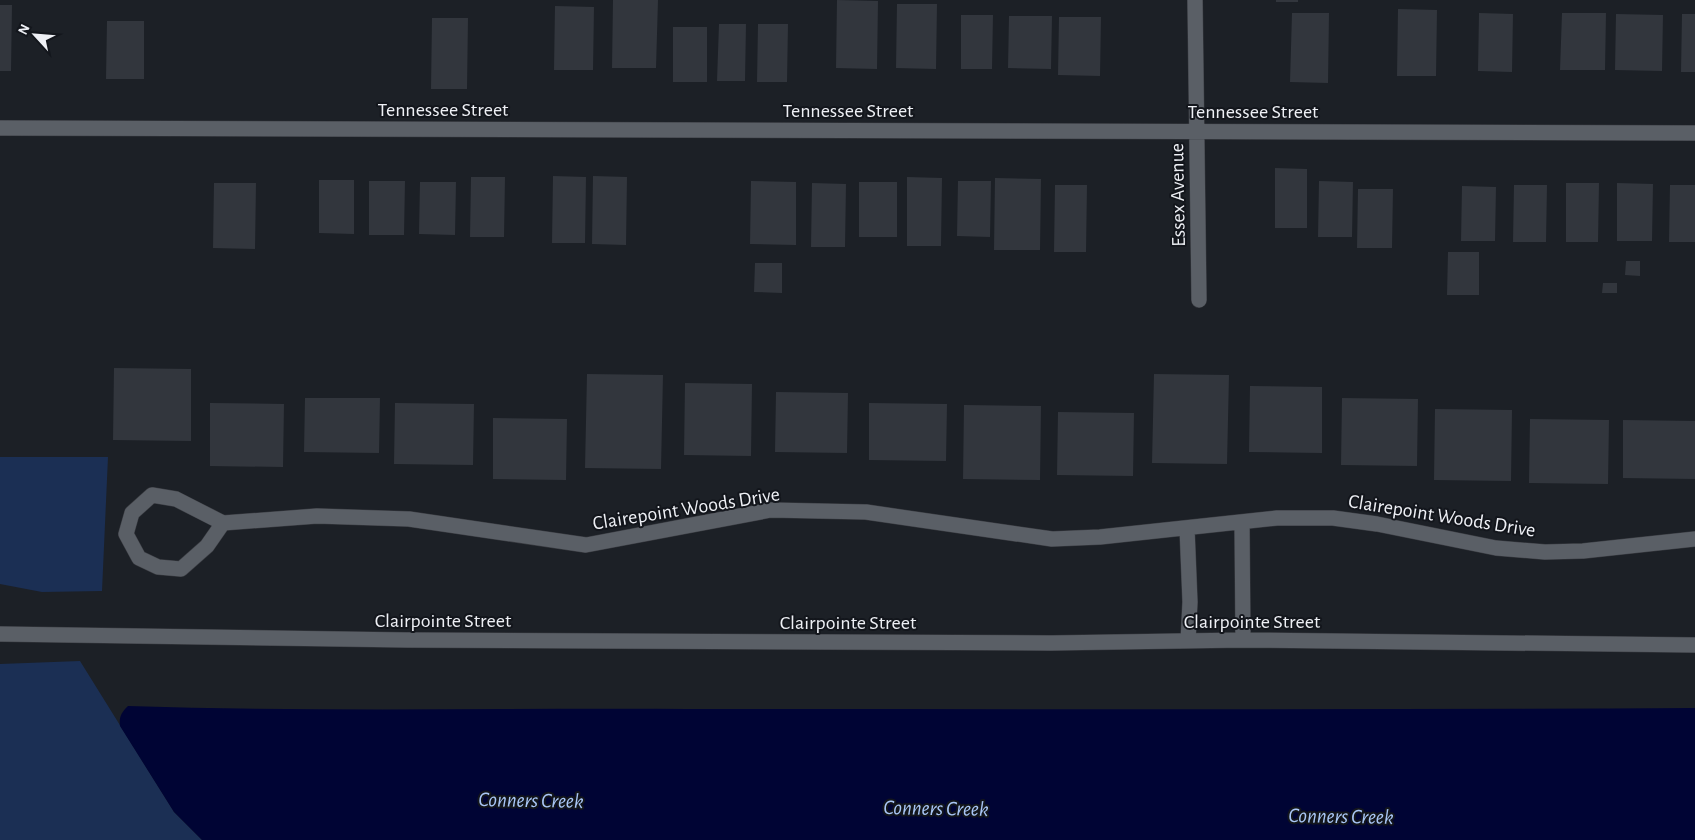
<svg xmlns="http://www.w3.org/2000/svg" width="1695" height="840" font-family="'Alegreya Sans',sans-serif">
<style>
.green{fill:#1b2f54}
.water{fill:#000434}
.building{fill:#32363d}
.lines{fill:none;stroke-linecap:round;stroke-linejoin:round}
.street-casing{stroke:#3a3c42;stroke-width:16}
.street{stroke:#5a5f66;stroke-width:15}
.labels{text-anchor:middle;stroke-width:4;stroke-linejoin:round;paint-order:stroke}
.street-label{font-size:20px;fill:#eef0f5;stroke:#13161c}
.water-label{font-size:21px;font-style:italic;fill:#a9c6f6;stroke:#13161c}
</style>
<rect width="100%" height="100%" fill="#1c2026"/>
<path class="green" d="M0,457H108L102,591L42,592L0,584Z
M80,661L174,812L202,840H0V664Z"/>
<path class="water" d="M128,706C314,712 500,708 687,709C1023,709 1359,710 1695,708V840H202L174,812L120,726C119,717 121,713 128,706Z"/>
<path class="building" d="M613,0H658L656,68H612Z
M837,0L878,1L877,69L836,68Z
M1276,0H1298V2H1276Z
M897,4H937L936,69L896,68Z
M0,5H12L11,71H0Z
M555,6L594,7L593,70H554Z
M1398,9L1437,10L1436,76H1397Z
M1292,13H1329L1328,83L1290,82Z
M1479,13L1513,14L1512,72L1478,71Z
M1562,13H1606L1605,70H1560Z
M1616,14L1663,15L1662,71L1615,70Z
M1682,14H1695V72H1681Z
M961,15H993L992,69H961Z
M1009,16H1052L1051,69L1008,68Z
M1059,17H1101L1100,76L1058,75Z
M432,18H468L467,89H431Z
M107,21H144V79H106Z
M719,24H746L745,81H717Z
M758,24H788L787,82H757Z
M673,27H707V82H673Z
M1275,168L1307,169V228H1275Z
M553,176L586,177L585,243H552Z
M593,176L627,177L626,245L592,244Z
M471,177H505L504,237H470Z
M907,177L942,178L941,246H907Z
M995,178L1041,179L1040,250H994Z
M319,180H354V234L319,233Z
M369,181H405L404,235H369Z
M751,181L796,182V245L750,244Z
M958,181H991L990,237L957,236Z
M1319,181L1353,182L1352,237H1318Z
M420,182H456L455,235L419,234Z
M859,182H897V237H859Z
M214,183H256L255,249L213,248Z
M812,183L846,184L845,247H811Z
M1566,183H1599L1598,242H1566Z
M1617,183L1653,184L1652,241H1617Z
M1055,185H1087L1086,252H1054Z
M1514,185H1547L1546,242H1513Z
M1670,185H1695V242H1669Z
M1462,186L1496,187L1495,241H1461Z
M1358,189H1393L1392,248H1357Z
M1448,252H1479V295H1447Z
M1626,261H1640V276L1625,275Z
M755,263H782V293L754,292Z
M1603,283H1617V293H1602Z
M114,368L191,369V441L113,440Z
M587,374L663,375L661,469L585,468Z
M1154,374L1229,375L1227,464L1152,463Z
M685,383L752,384L751,456L684,455Z
M1250,386L1322,387V453L1249,452Z
M776,392L848,393L847,453L775,452Z
M305,398H380L379,453L304,452Z
M1342,398L1418,399L1417,466L1341,465Z
M210,403L284,404L283,467L210,466Z
M395,403L474,404L473,465L394,464Z
M869,403L947,404L946,461L869,460Z
M964,405L1041,406L1040,480L963,479Z
M1435,409L1512,410L1511,481L1434,480Z
M1058,412L1134,413L1133,476L1057,475Z
M493,418L567,419L566,480L493,479Z
M1530,419L1609,420L1608,484L1529,483Z
M1623,420L1695,421V479L1623,478Z"/>
<g class="lines">
<defs>
<path id="street" d="M1195,0L1199,300
M0,128L1695,133
M223,523L207,546L181,569L158,567L139,558L126,534L132,513L152,495L176,499L223,523L317,516L409,519L586,545L771,510L866,512L1052,539L1100,537L1277,518H1333L1377,524L1496,548L1545,552L1583,551L1695,539
M1242,523L1243,640
M1187,528L1190,602L1188,641
M0,634L407,640L1051,643L1243,640L1695,645"/>
</defs>
<use href="#street" class="street-casing"/>
<use href="#street" class="street"/>
</g>
<g class="labels">
<g class="street-label">
<text x="443" y="116">Tennessee Street</text>
<text x="848" y="117">Tennessee Street</text>
<text x="1253" y="118">Tennessee Street</text>
<text transform="translate(1177 195) rotate(-91)" y="7">Essex Avenue</text>
<text transform="translate(686 508) rotate(-9)" y="7">Clairepoint Woods Drive</text>
<text transform="translate(1442 515) rotate(9)" y="7">Clairepoint Woods Drive</text>
<text x="443" y="627">Clairpointe Street</text>
<text x="1252" y="628">Clairpointe Street</text>
<text x="848" y="629">Clairpointe Street</text>
</g>
<g class="water-label">
<text transform="translate(531 800) rotate(1)" y="7">Conners Creek</text>
<text transform="translate(936 808) rotate(1)" y="7">Conners Creek</text>
<text transform="translate(1341 816) rotate(1)" y="7">Conners Creek</text>
</g>
</g>
<g transform="translate(35 35) rotate(296)" stroke="#13161c" stroke-width="4" paint-order="stroke">
<path d="M0-4L9 19L0 12L-9 19Z" fill="#eef0f5"/>
<text y="-8" font-size="14" font-weight="bold" text-anchor="middle" fill="#eef0f5">N</text>
</g>
</svg>
